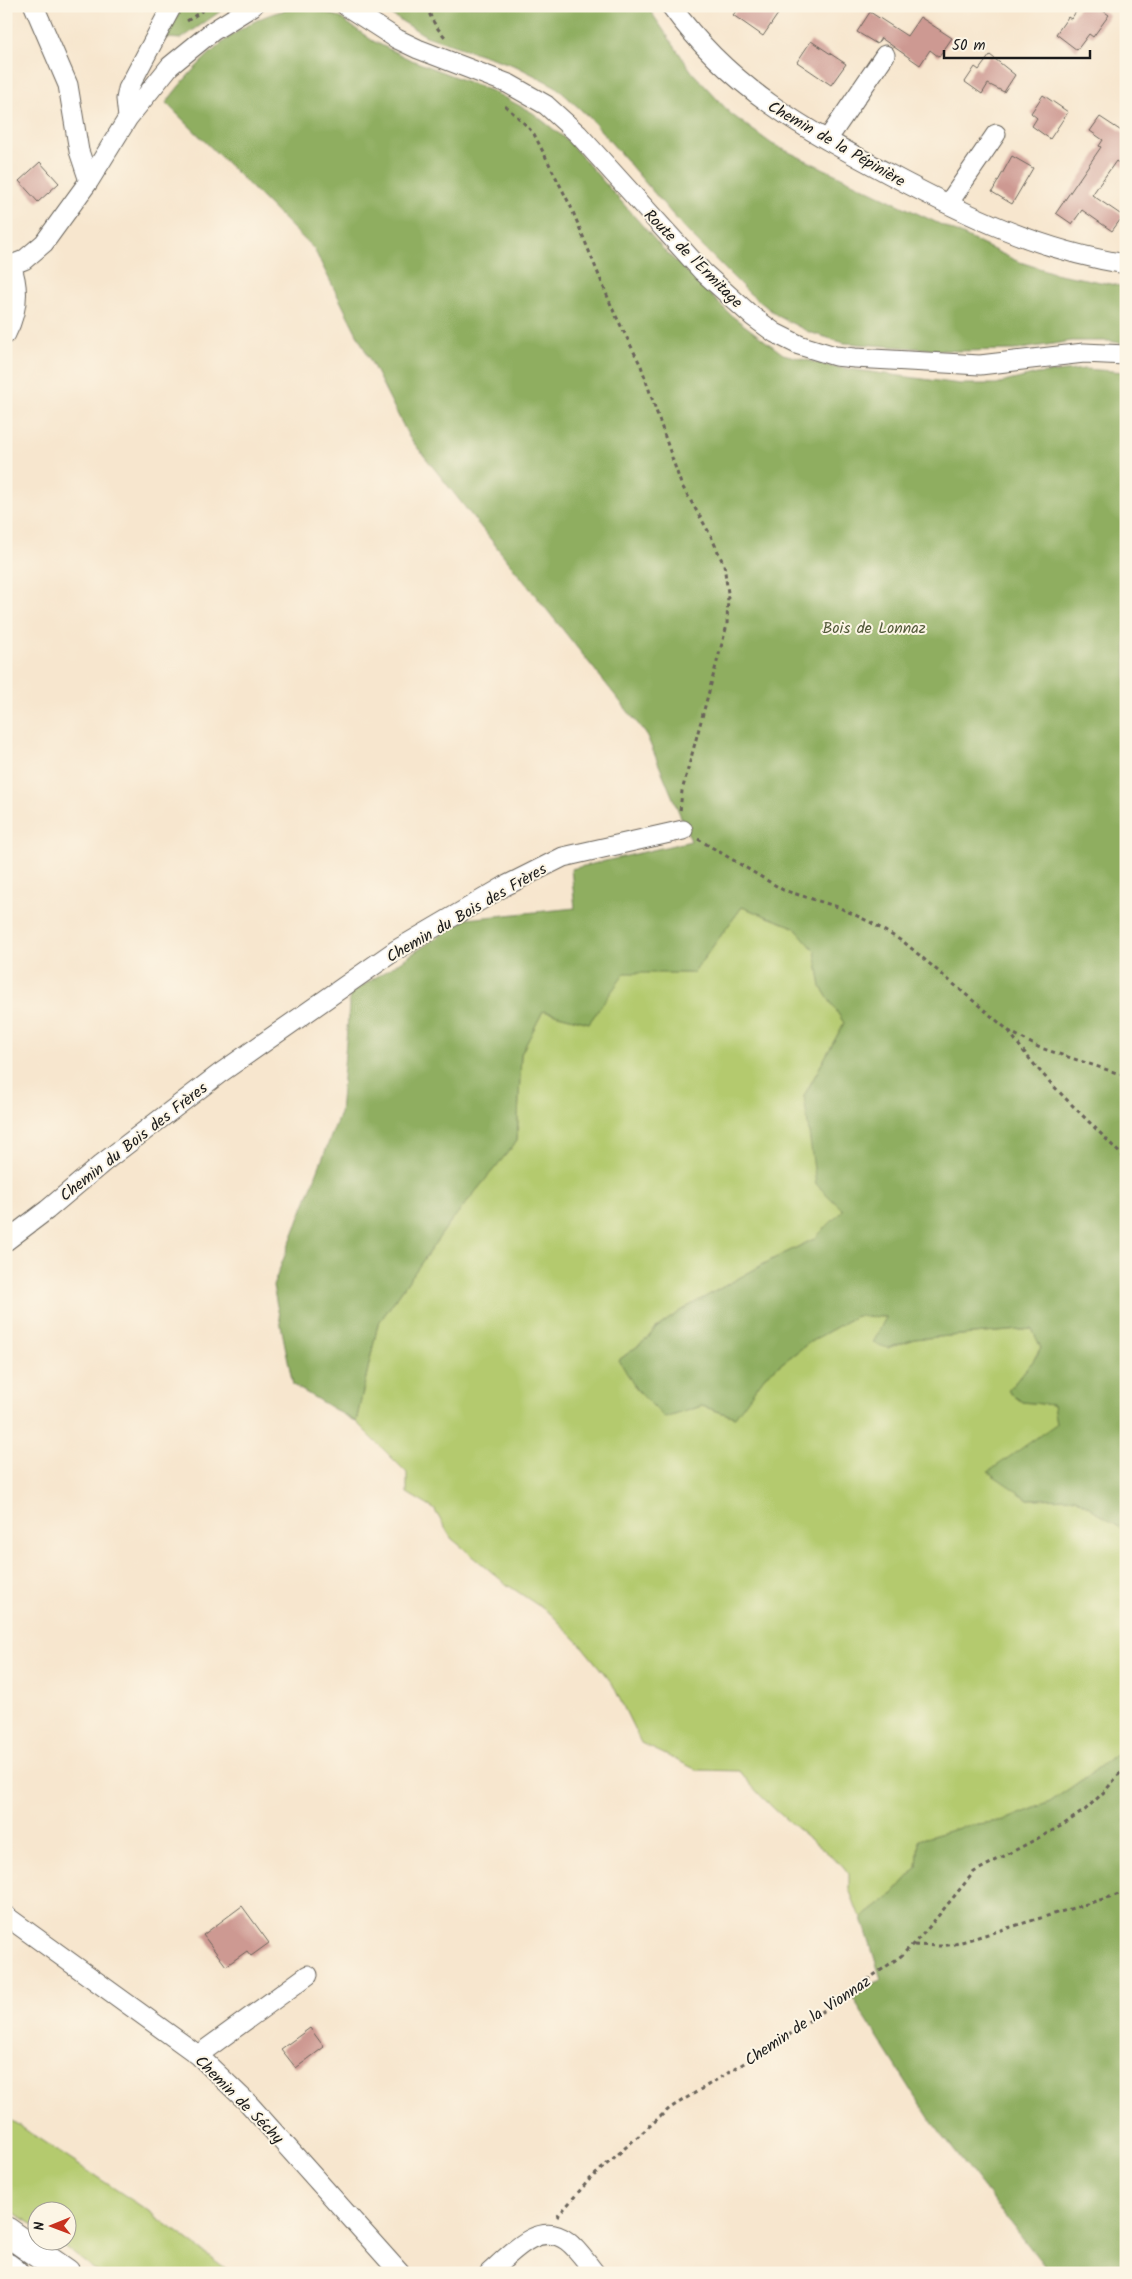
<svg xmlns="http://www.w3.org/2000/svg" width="1132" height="2279" font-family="Kalam,sans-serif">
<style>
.green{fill:#b4ca6e;stroke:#687345}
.forest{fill:#8fae61;stroke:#56653e}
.building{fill:#cd9992}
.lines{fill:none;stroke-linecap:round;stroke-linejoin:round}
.minor-casing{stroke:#69635a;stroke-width:21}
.highway-casing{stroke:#69635a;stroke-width:30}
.path{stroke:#69635a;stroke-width:3;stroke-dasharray:4 4;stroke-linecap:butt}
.minor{stroke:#fff;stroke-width:19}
.highway{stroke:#fff;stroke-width:28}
.labels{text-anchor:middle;stroke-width:4;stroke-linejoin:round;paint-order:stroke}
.street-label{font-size:16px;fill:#1c1c1c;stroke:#fcf5e5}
.park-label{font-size:16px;fill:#515939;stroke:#fcf5e5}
</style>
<rect width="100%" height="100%" fill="#fcf5e5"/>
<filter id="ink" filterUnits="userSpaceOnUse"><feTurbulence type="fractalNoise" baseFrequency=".02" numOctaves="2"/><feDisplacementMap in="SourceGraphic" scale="10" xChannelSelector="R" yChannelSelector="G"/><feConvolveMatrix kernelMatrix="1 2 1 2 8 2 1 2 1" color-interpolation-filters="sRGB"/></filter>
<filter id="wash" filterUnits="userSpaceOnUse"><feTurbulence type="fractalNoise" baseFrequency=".0096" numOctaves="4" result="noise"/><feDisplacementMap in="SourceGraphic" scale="20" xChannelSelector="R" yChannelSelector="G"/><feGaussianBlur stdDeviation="1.12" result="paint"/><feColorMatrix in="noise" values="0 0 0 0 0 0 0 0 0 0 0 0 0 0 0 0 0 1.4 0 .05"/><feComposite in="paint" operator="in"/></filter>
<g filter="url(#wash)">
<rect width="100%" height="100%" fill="#f7e6ce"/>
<path class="green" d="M742,907L794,927L816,951L821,987L844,1023L804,1096L843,1210L814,1239L773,1259L680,1311L655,1329L647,1339L619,1360L665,1418L702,1406L734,1417L765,1376L810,1342L856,1316L886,1317L888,1348L914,1339L1033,1329L1041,1347L1033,1361L1008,1391L1022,1402L1053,1405L1056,1424L1028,1499L1076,1498L1126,1532V1746L1089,1775L1050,1802L1005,1820L966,1826L919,1840L917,1867L893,1894L862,1918L859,1915L849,1889V1874L842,1865C807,1835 767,1809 740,1771L697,1770L641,1743L612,1683L580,1644L551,1614L506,1584L451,1538L434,1509L407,1493V1473L356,1422L378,1324L448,1225L517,1141L521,1054L543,1011L589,1023L625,972L693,973Z
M6,2117L150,2212L232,2273H99L58,2242H68V2212H38L37,2227L6,2208Z"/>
<path class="forest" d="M182,6H228L181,39L167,38Z
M377,6H647L692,72L731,114L772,144L1017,261L1054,273L1126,287V344L1109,341H1072L1015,350L956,351L844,343L809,332L778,316L749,293L685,229L590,118L555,86L516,66L426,36Z
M315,9L339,17L373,41L409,59L494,92L533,113L567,140L663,249L732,316L783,354L833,367L960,384H996L1037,374L1085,369L1126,372V1532L1076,1498L1028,1499L988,1472L1056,1424L1053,1405L1022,1402L1008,1391L1033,1361L1041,1348L1032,1329L914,1339L888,1348L873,1343L886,1317L856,1316L810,1342L765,1376L735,1417L702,1406L665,1418L636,1389L619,1360L647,1339L655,1329L680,1311L773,1259L814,1239L843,1210L816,1184L804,1096L844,1023L821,987L815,951L794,927L742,907L693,973H625L589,1023L543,1011L521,1054L517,1141L448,1225L378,1324L356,1422L293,1385L273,1286L340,1113L350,994L466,919L575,908L571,869L691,841L646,734L409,437L314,249L166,103C193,66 240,18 287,10C296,8 306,9 315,9Z
M1126,1746V2273H1050L931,2121L853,1998L881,1979L862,1918L893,1894L917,1867L919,1840L966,1826L1005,1820L1050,1802L1089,1775Z"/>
<g id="blocks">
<path class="building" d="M740,6H766L778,14L763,36L733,15Z
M1080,6H1096L1109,15L1093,37L1089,34L1077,50L1056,34L1068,17L1071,19Z
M870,12L907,36L920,17L952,38L939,57L930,50L920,65L881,38L877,44L857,32Z
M811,41L846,64L831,85L797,62Z
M990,55L1015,75L1004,92L988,84L982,94L965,82L975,67L979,70Z
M1043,95L1068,112L1050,139L1032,126L1037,118L1031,113Z
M1100,117L1126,134V168L1116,161L1092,195L1123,216L1112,231L1082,210L1072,224L1056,213L1101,147L1099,146L1103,140L1090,131Z
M1012,156L1033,168L1012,204L992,192Z
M40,162L59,183L38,202L19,181Z
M242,1906L269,1943L251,1956L247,1951L226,1966L203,1935Z
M310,2028L324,2047L296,2068L281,2049Z"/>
</g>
</g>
<g filter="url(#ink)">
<use href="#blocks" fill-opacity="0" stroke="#69635a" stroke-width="1"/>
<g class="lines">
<defs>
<path id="minor" d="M34,6L68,85L79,151L89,181
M346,6L397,39L418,49L509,84L546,105L578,134L703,272L752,316L775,333L799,345L835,356L855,358L980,365L1084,353L1126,355
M671,6C730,88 804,129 891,175C966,215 1041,251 1126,264
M128,118L126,99L128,89L172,6
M827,140L885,55
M948,204L996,134
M6,267L24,260L44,243L89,181L128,118L170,66L213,31L253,6
M6,334C18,311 20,289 11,265
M6,1241L47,1210L104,1162L219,1074L396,950L505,886L563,857L683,830
M6,1916L198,2055L248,2103L400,2273
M198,2055L308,1975
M489,2273C509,2256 538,2219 567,2241C578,2249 586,2262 595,2273"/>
<path id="highway" d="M6,2231L66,2273
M6,2267L14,2273"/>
</defs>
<use href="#minor" class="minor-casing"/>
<use href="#highway" class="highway-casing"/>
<path class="path" d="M427,6C431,20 437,29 447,39
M187,21L209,6
M505,106L522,121L534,134L571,207L613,310L641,366L681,484L710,534L724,565L728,593L727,625L682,791L680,812
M698,839L783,890L838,907L870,922L905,943L1009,1031L1038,1047L1126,1076
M1009,1031C1042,1081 1087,1117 1126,1160
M914,1945L941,1946L955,1944L1126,1892
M557,2217L589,2180L670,2108L779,2042L901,1956L925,1932L974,1872L1061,1826L1085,1810L1105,1791L1126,1766"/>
<use href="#minor" class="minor"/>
<use href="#highway" class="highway"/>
</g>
</g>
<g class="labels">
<g class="street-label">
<text transform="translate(837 143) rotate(30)" y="6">Chemin de la Pépinière</text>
<text transform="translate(694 258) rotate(45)" y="6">Route de l'Ermitage</text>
<text transform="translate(466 912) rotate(-30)" y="6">Chemin du Bois des Frères</text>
<text transform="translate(133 1141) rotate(-38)" y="6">Chemin du Bois des Frères</text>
<text transform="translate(807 2020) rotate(-34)" y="6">Chemin de la Vionnaz</text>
<text transform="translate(240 2099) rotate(45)" y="6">Chemin de Séchy</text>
</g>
<g class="park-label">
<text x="874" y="633">Bois de Lonnaz</text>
</g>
</g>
<rect width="1132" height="2279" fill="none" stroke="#fcf5e5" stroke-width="25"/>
<g transform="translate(52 2226) rotate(269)"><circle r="24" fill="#fcf5e5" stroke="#a29e95"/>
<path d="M0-4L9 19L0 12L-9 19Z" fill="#c8321e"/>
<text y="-8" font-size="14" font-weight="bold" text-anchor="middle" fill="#1c1c1c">N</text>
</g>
<path d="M944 50v8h146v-8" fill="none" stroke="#1c1c1c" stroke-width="2.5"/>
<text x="952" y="50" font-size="15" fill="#1c1c1c" stroke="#fcf5e5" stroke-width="4" paint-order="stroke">50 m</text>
</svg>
